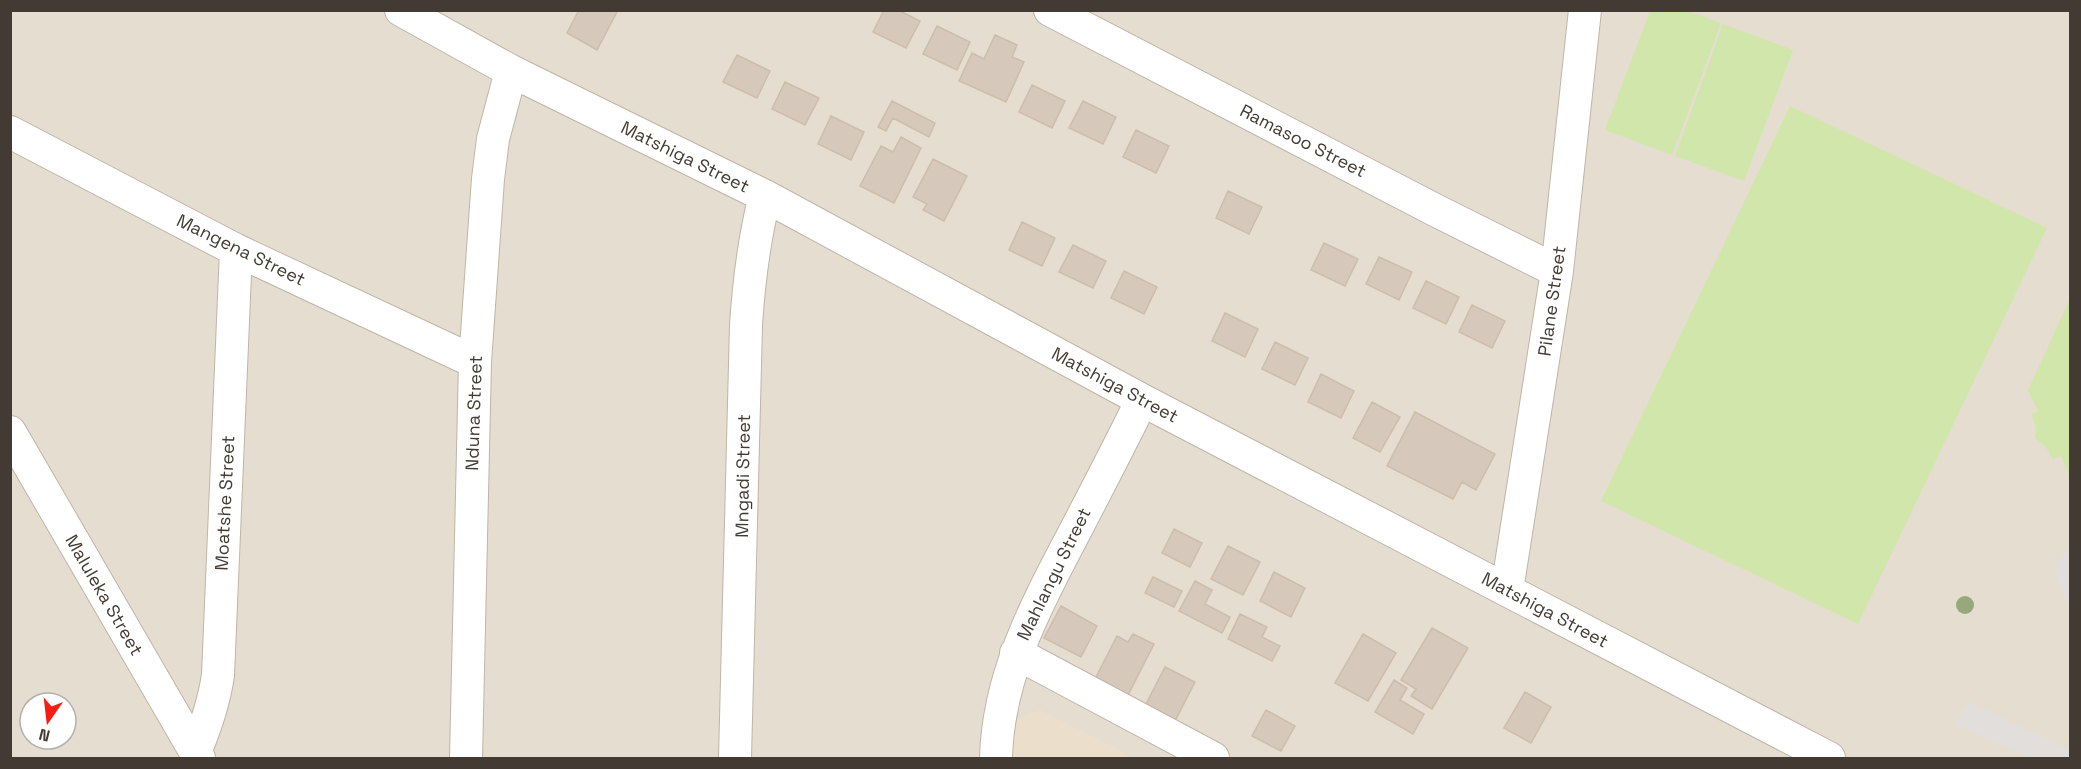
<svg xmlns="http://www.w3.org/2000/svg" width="2081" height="769" font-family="'Space Grotesk',sans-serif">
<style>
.residential{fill:#e5ddd0;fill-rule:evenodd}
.education{fill:#ebdfcc}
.green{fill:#d1e6aa}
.parking{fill:#e1dedb}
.building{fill:#d6c8bb;stroke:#cdbdab;stroke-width:1.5}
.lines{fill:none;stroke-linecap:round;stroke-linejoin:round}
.minor-casing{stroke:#bfb5a8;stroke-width:34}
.minor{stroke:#fff;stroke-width:32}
.tree{fill:#96a97b}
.labels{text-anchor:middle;stroke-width:4.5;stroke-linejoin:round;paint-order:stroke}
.street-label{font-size:18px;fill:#433b33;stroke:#fff}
</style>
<rect width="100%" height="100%" fill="#f1ebe2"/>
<path class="residential" d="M10,11H2070V758H11ZM30,703H66V739H30Z"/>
<path class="education" d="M1040,710L1134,758H1010L1011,721Z"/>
<path class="green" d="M1650,11H1688L1721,23L1672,155L1605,130Z
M1723,24L1793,50L1744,181L1675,156Z
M1790,106L2047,228L1858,624L1601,501Z
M2070,299V477L2061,456L2053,459L2046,447L2035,438L2036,426L2031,414L2038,411L2028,390Z"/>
<path class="parking" d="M2070,540V614L2054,571Z
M1969,701L2070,750V758H2030L1955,724Z"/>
<path class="building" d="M579,10H618L597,50L567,33Z
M884,10H898L920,21L906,48L873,32Z
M937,26L970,42L957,70L923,54Z
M995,35L1017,45L1012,57L1024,62L1006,102L959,81L972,53L984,59Z
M737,55L770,71L757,98L723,82Z
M785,82L819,98L805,125L772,109Z
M1032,85L1065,101L1052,128L1019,112Z
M892,101L935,123L929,137L893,118L886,131L878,127Z
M1083,101L1116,117L1103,144L1069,128Z
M831,116L864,132L851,160L818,144Z
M1136,130L1169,146L1156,173L1123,157Z
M901,137L921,148L894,203L860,186L881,146L893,152Z
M933,159L967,176L944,221L923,210L927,204L913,197Z
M1228,191L1262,207L1249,234L1216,218Z
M1022,222L1055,238L1042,266L1009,250Z
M1324,243L1358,259L1345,286L1311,270Z
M1073,245L1106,261L1093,288L1059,272Z
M1379,257L1412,272L1399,300L1366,284Z
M1124,271L1157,287L1144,314L1111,298Z
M1426,281L1459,297L1446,324L1413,308Z
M1472,305L1505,321L1492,348L1459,332Z
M1225,313L1258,329L1245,357L1212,341Z
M1275,342L1308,358L1295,385L1262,369Z
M1321,374L1354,391L1341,418L1308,402Z
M1372,402L1400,417L1380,452L1353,438Z
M1415,412L1495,454L1476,490L1462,482L1453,499L1387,466Z
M1174,529L1202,543L1190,567L1162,553Z
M1228,546L1260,562L1243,595L1211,579Z
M1274,572L1305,588L1291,617L1260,601Z
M1153,577L1182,591L1174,607L1145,593Z
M1195,581L1212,590L1205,604L1230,617L1222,633L1179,611Z
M1061,606L1097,626L1081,657L1044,638Z
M1240,614L1267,627L1262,637L1280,646L1272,661L1228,639Z
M1432,628L1468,648L1432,709L1411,696L1416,689L1401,680Z
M1133,634L1154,644L1125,701L1092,685L1117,636L1128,642Z
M1363,634L1396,653L1368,701L1335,683Z
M1165,667L1195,682L1175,721L1145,706Z
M1394,680L1407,688L1400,700L1424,714L1413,734L1375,712Z
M1525,692L1551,707L1531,743L1504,728Z
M1266,710L1295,726L1281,751L1252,736Z"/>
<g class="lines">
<defs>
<path id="minor" d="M401,10L511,71L765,196L1142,400L1829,758
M1050,10L1435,210L1557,271
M10,132L236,250L475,362
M10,432L199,758
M1507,590L1557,271L1585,10
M1016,653L1213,758
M195,752C206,726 214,703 218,675L236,250
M466,758L475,362L488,179L493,139L511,71
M735,758L746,325C749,280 754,239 765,196
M996,758C998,678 1034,609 1071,539C1095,493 1119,447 1142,400"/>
</defs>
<use href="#minor" class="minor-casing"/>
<use href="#minor" class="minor"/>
</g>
<circle class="tree" cx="1965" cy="605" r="9"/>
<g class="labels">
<g class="street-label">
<text transform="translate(1303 141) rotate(27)" y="6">Ramasoo Street</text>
<text transform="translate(685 157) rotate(26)" y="6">Matshiga Street</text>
<text transform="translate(241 250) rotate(26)" y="6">Mangena Street</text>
<text transform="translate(1552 301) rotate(-82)" y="6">Pilane Street</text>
<text transform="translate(1115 385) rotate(28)" y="6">Matshiga Street</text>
<text transform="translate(474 413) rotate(-88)" y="6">Nduna Street</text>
<text transform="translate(743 476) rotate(-89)" y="6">Mngadi Street</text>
<text transform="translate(225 503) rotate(-87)" y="6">Moatshe Street</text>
<text transform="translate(1054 574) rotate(-64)" y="6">Mahlangu Street</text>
<text transform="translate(104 595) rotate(60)" y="6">Maluleka Street</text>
<text transform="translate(1545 610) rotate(28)" y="6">Matshiga Street</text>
</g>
</g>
<rect width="2081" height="769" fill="none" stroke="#433b33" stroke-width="24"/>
<g transform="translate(48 721) rotate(194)"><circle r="28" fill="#ffffff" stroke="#b4b1ad" stroke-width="1.5"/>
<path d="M0-4.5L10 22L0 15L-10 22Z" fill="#f91d11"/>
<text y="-9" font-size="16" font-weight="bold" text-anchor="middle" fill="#433b33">N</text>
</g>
</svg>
